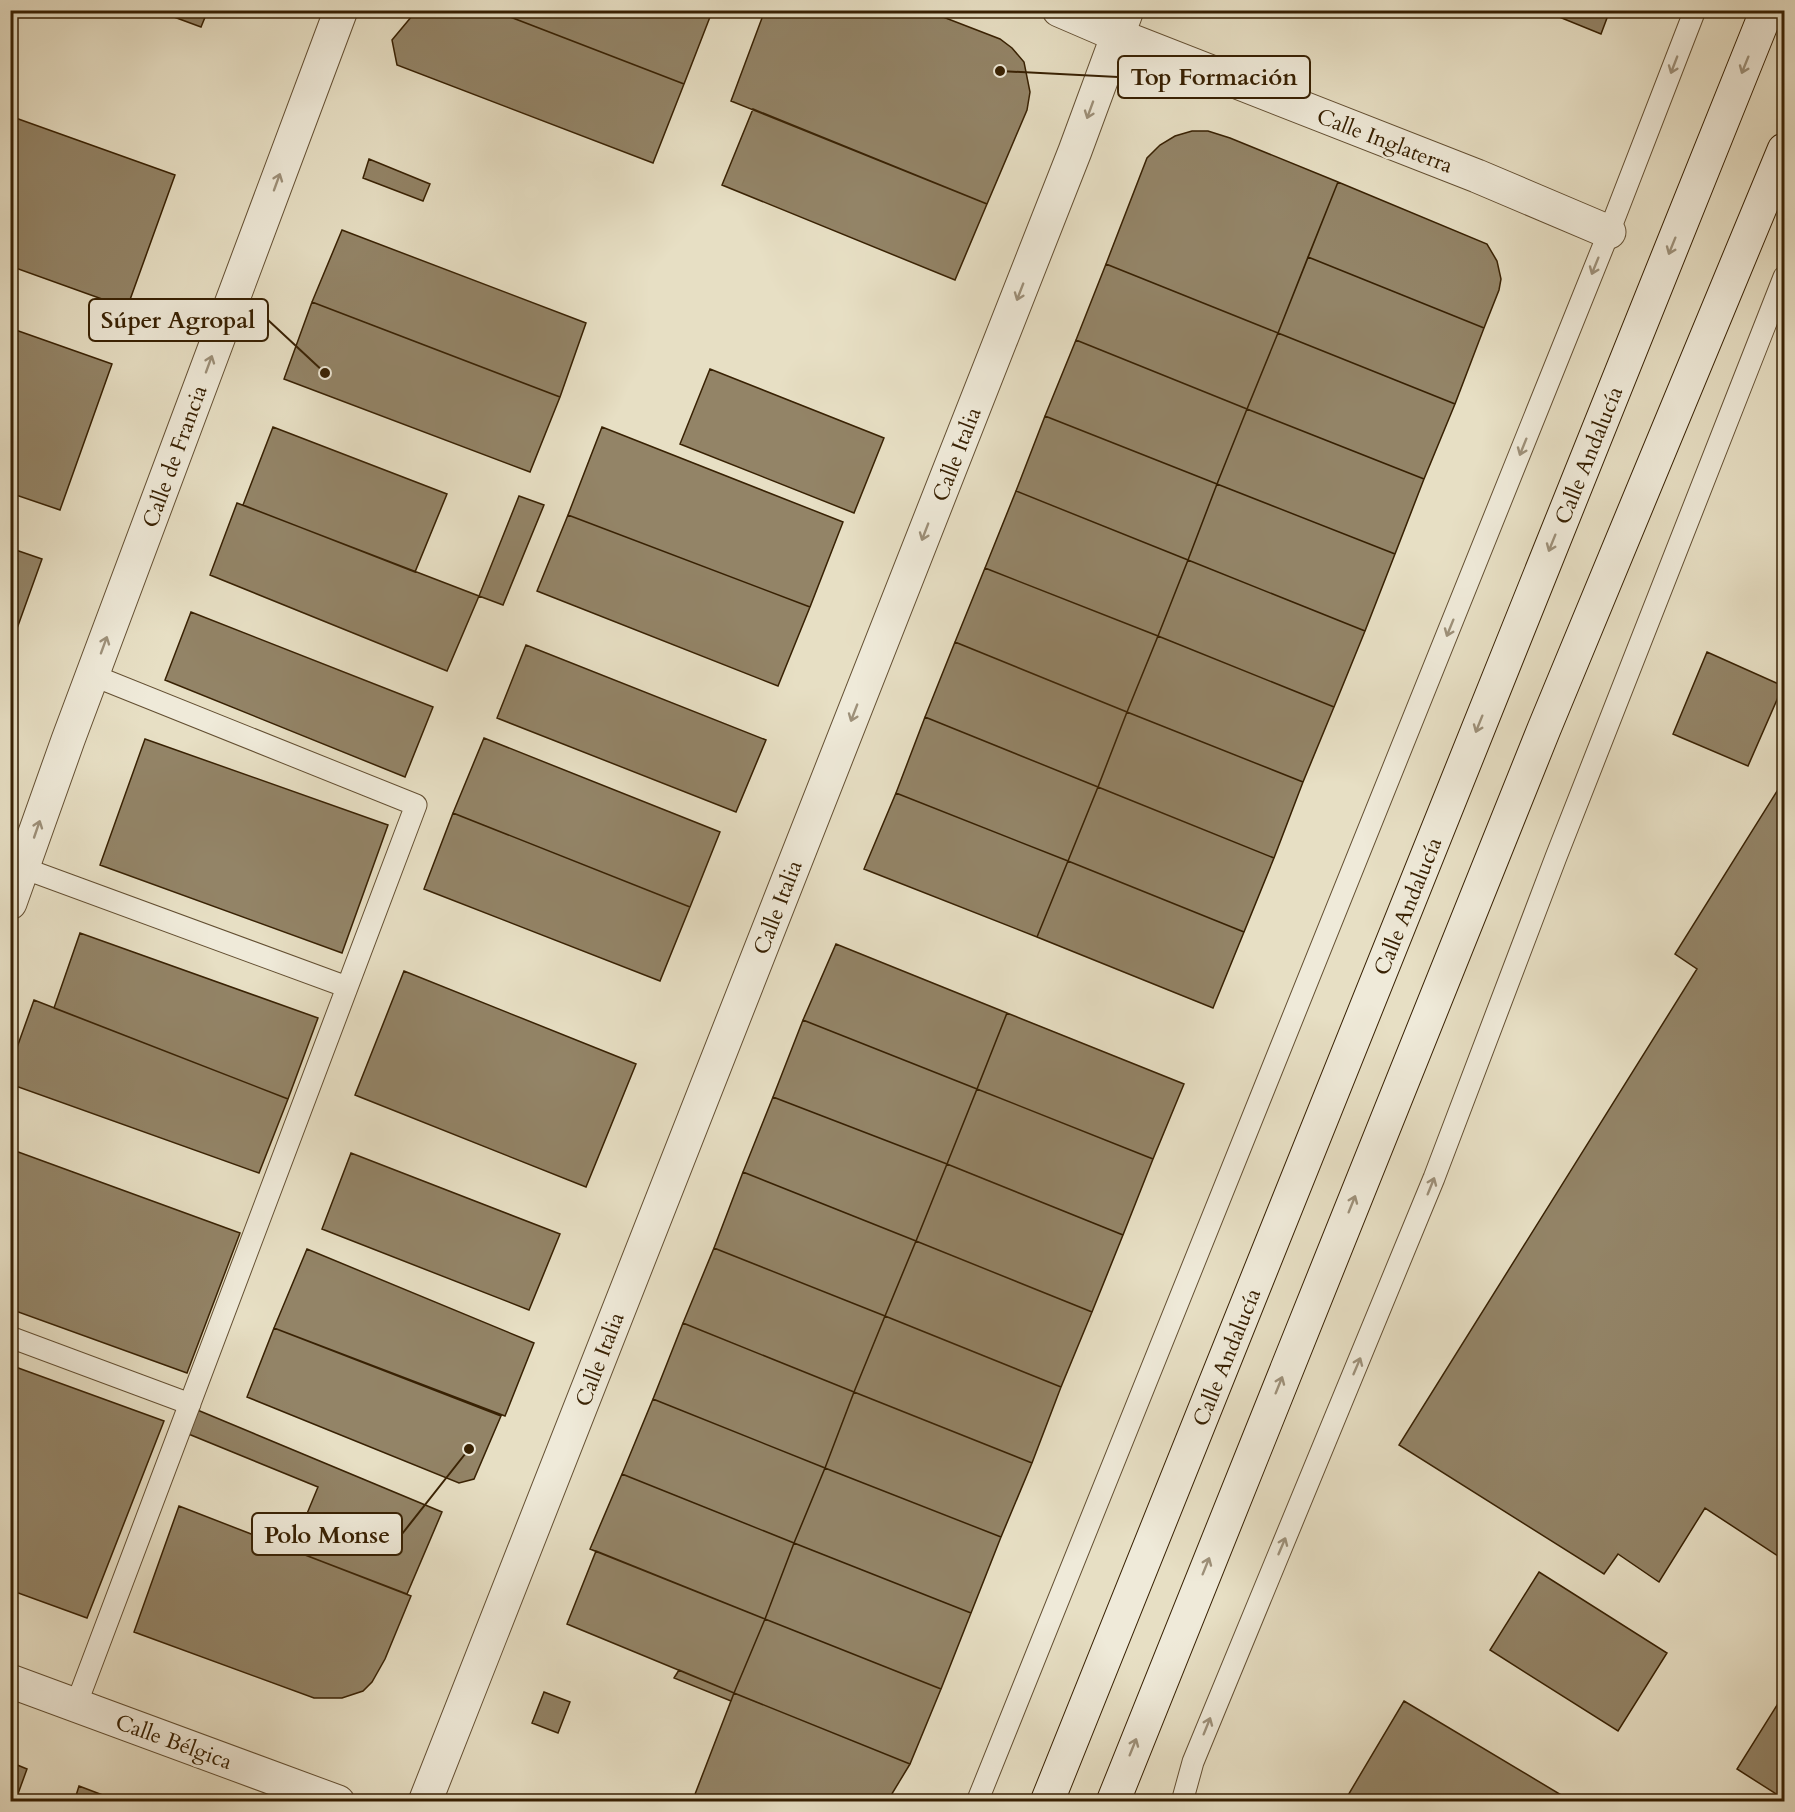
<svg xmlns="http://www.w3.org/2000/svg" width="1795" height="1812" font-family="Cardo,serif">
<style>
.building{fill:#938467;stroke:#382103;stroke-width:1.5}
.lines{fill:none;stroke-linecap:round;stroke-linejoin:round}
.service-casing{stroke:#645033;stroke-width:23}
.minor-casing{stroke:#645033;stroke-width:35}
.secondary-casing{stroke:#382103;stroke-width:35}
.service{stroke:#efead9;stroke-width:21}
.minor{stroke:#efead9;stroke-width:33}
.secondary{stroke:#efead9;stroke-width:33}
.oneway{stroke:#9d9079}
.labels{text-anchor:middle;stroke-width:5;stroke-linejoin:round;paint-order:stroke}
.street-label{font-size:22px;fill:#382103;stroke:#efead9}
.leader{fill:none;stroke:#382103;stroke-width:2}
.callout-dot{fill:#382103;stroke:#efead9;stroke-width:2}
.callout{fill:#efead9;stroke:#382103;stroke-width:2}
.callout-label{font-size:24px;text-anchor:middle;font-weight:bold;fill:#382103}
</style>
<rect width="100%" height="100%" fill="#e7dfc4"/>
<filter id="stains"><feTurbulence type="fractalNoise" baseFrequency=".00333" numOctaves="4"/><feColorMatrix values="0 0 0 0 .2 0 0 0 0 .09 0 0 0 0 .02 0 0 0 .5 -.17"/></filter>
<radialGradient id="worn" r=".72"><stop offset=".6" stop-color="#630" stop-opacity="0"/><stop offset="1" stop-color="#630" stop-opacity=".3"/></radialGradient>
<path class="building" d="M155,10H208L201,27Z
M417,10H492L684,84L653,163L397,65L392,40Z
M492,10H693L710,17L684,84Z
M765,10H925L1000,39L1012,48L1024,62L1030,92L1027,110L987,204L731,101Z
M1542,10H1610L1601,34Z
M753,109L987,204L955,280L722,185Z
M10,116L175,175L127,308L10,266Z
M1192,131H1208L1230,138L1338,182L1278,333L1106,264L1147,158L1160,145L1175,136Z
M369,159L430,184L423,201L363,178Z
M1338,182L1487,244L1497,261L1501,279L1499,290L1484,328L1308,257Z
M342,230L586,323L560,397L312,302Z
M1308,257L1484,328L1455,404L1278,333Z
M1106,264L1278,333L1247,409L1076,340Z
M312,302L560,397L530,472L284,379Z
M10,328L112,364L60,510L10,493Z
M1278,333L1455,404L1424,479L1247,409Z
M1076,340L1247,409L1217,484L1045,416Z
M710,369L884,438L854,513L680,444Z
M1247,409L1424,479L1395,554L1217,484Z
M1045,416L1217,484L1188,560L1016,491Z
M273,427L447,494L415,572L243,505Z
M602,427L843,522L810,607L568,515Z
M1217,484L1395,554L1365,631L1188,560Z
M1016,491L1188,560L1158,636L985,568Z
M519,496L544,505L503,605L479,596Z
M237,503L479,596L447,671L210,575Z
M568,515L810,607L778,686L537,591Z
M10,548L42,559L10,648Z
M1188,560L1365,631L1334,707L1158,636Z
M985,568L1158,636L1127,712L955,642Z
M191,612L433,707L405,777L165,680Z
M1158,636L1334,707L1303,782L1127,712Z
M955,642L1127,712L1098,787L925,717Z
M526,645L766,740L736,812L497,718Z
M1707,652L1783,686L1748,766L1673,734Z
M1127,712L1303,782L1274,858L1098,787Z
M925,717L1098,787L1068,861L896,793Z
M484,738L720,832L690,907L453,813Z
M145,739L388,825L342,953L100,865Z
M1784,780V1560L1705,1508L1659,1582L1618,1554L1604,1574L1399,1445L1697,969L1675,954Z
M1098,787L1274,858L1244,932L1068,861Z
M896,793L1068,861L1037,937L864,869Z
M453,813L690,907L660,981L424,889Z
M1068,861L1244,932L1213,1008L1037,937Z
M80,933L318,1018L288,1099L54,1008Z
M836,944L1007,1013L977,1089L803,1020Z
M404,971L636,1064L586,1187L355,1095Z
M34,1000L288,1099L259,1173L10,1084V1067Z
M1007,1013L1184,1084L1153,1159L977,1089Z
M803,1020L977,1089L947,1164L773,1097Z
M977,1089L1153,1159L1123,1235L947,1164Z
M773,1097L947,1164L916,1241L743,1172Z
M10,1149L240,1233L187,1373L10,1309Z
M351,1153L560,1234L529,1310L322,1229Z
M947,1164L1123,1235L1092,1312L916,1241Z
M743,1172L916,1241L885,1316L714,1248Z
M916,1241L1092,1312L1061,1387L885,1316Z
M714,1248L885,1316L854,1392L683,1323Z
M307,1249L534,1343L505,1416L274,1328Z
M885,1316L1061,1387L1032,1463L854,1392Z
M683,1323L854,1392L825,1468L653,1399Z
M274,1328L501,1416L474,1479L459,1483L247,1397Z
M10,1365L164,1421L87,1618L10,1590Z
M854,1392L1032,1463L1001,1537L825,1468Z
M653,1399L825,1468L794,1543L622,1474Z
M195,1409L442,1512L407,1594L292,1550L318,1487L186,1433Z
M825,1468L1001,1537L971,1613L794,1543Z
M622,1474L794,1543L765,1619L590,1549Z
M179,1506L411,1596L385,1659L372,1682L363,1691L342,1698H314L134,1632Z
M794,1543L971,1613L941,1689L765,1619Z
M596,1551L765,1619L734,1693L567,1624Z
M1539,1572L1667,1653L1618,1731L1490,1650Z
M765,1619L941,1689L910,1764L734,1693Z
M679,1670L734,1693L731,1701L674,1678Z
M544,1692L570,1702L558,1733L532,1723Z
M734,1693L910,1764L887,1802H692Z
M1784,1694V1799L1737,1769Z
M1404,1701L1573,1802H1344Z
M10,1762L27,1769L15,1802H10Z
M79,1786L121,1802H74Z"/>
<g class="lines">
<defs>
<path id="service" d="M23,868L347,987
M10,1337L190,1404
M76,1705L416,805L92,675
M977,1802L1609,232L1695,10
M1182,1802L1193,1762L1434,1178L1556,857L1784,277"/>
<path id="minor" d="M1059,10L1117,35L1477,176L1609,232
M10,903L68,740L341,10
M10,1681L338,1802
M425,1802L1075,151L1127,10"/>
<path id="secondary" d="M1047,1802L1767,10
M1113,1802L1544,729L1784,150"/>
</defs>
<use href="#service" class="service-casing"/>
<use href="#minor" class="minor-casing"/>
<use href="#secondary" class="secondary-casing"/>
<use href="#service" class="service"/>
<use href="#minor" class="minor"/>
<use href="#secondary" class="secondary"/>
</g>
<defs><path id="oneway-shaft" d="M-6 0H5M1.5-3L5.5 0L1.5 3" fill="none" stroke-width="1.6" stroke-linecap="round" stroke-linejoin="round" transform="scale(1.5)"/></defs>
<g class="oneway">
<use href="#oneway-shaft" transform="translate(1674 65) rotate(111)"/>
<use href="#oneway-shaft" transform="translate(1745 65) rotate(112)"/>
<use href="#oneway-shaft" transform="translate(1090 110) rotate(110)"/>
<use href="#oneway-shaft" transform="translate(277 182) rotate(-70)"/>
<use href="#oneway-shaft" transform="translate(1672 246) rotate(112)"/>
<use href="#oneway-shaft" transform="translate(1595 266) rotate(112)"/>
<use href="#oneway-shaft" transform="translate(1020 292) rotate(111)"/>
<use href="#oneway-shaft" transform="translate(209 364) rotate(-70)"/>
<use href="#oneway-shaft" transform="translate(1523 447) rotate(112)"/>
<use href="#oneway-shaft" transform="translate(925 532) rotate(111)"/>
<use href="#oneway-shaft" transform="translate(1552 543) rotate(112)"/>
<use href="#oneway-shaft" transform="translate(1450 628) rotate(112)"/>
<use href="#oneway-shaft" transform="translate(104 645) rotate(-70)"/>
<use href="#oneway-shaft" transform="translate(854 713) rotate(111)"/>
<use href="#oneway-shaft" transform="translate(1479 724) rotate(112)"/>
<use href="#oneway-shaft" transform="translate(37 829) rotate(-71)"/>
<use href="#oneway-shaft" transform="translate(1431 1186) rotate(-68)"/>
<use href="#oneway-shaft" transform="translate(1352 1204) rotate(-68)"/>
<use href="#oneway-shaft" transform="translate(1357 1366) rotate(-67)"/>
<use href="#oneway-shaft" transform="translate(1279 1385) rotate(-68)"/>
<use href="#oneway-shaft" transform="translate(1282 1546) rotate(-67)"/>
<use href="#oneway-shaft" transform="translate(1206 1566) rotate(-68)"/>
<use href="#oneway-shaft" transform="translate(1207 1726) rotate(-68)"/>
<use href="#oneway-shaft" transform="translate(1133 1747) rotate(-68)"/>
</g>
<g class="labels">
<g class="street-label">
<text transform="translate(1385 140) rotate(21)" y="8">Calle Inglaterra</text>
<text transform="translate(956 454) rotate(-69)" y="8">Calle Italia</text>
<text transform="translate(1588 455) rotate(-68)" y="8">Calle Andalucía</text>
<text transform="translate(174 456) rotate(-70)" y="8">Calle de Francia</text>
<text transform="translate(1407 906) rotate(-68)" y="8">Calle Andalucía</text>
<text transform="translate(777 907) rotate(-69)" y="8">Calle Italia</text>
<text transform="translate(1226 1357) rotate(-68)" y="8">Calle Andalucía</text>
<text transform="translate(599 1359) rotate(-69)" y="8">Calle Italia</text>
<text transform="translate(174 1741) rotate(20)" y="8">Calle Bélgica</text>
</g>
</g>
<path class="leader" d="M1000 71L1118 77M325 373L268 320M469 1449L402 1534"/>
<g class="callout-dot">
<circle cx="1000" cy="71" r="6"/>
<circle cx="325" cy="373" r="6"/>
<circle cx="469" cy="1449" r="6"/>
</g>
<g class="callout">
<rect x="1118" y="56" width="192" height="42" rx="6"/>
<rect x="89" y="299" width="179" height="42" rx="6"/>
<rect x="252" y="1513" width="150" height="42" rx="6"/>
</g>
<g class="callout-label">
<text x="1214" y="85">Top Formación</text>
<text x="178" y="328">Súper Agropal</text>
<text x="327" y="1543">Polo Monse</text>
</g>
<rect width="1795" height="1812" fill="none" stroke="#e7dfc4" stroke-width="36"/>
<rect x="12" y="12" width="1771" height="1788" fill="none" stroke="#382103" stroke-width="3"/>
<rect x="18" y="18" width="1759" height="1776" fill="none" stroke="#382103" stroke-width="1.5"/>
<rect width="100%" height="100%" filter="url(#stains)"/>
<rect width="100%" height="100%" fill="url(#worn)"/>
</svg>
